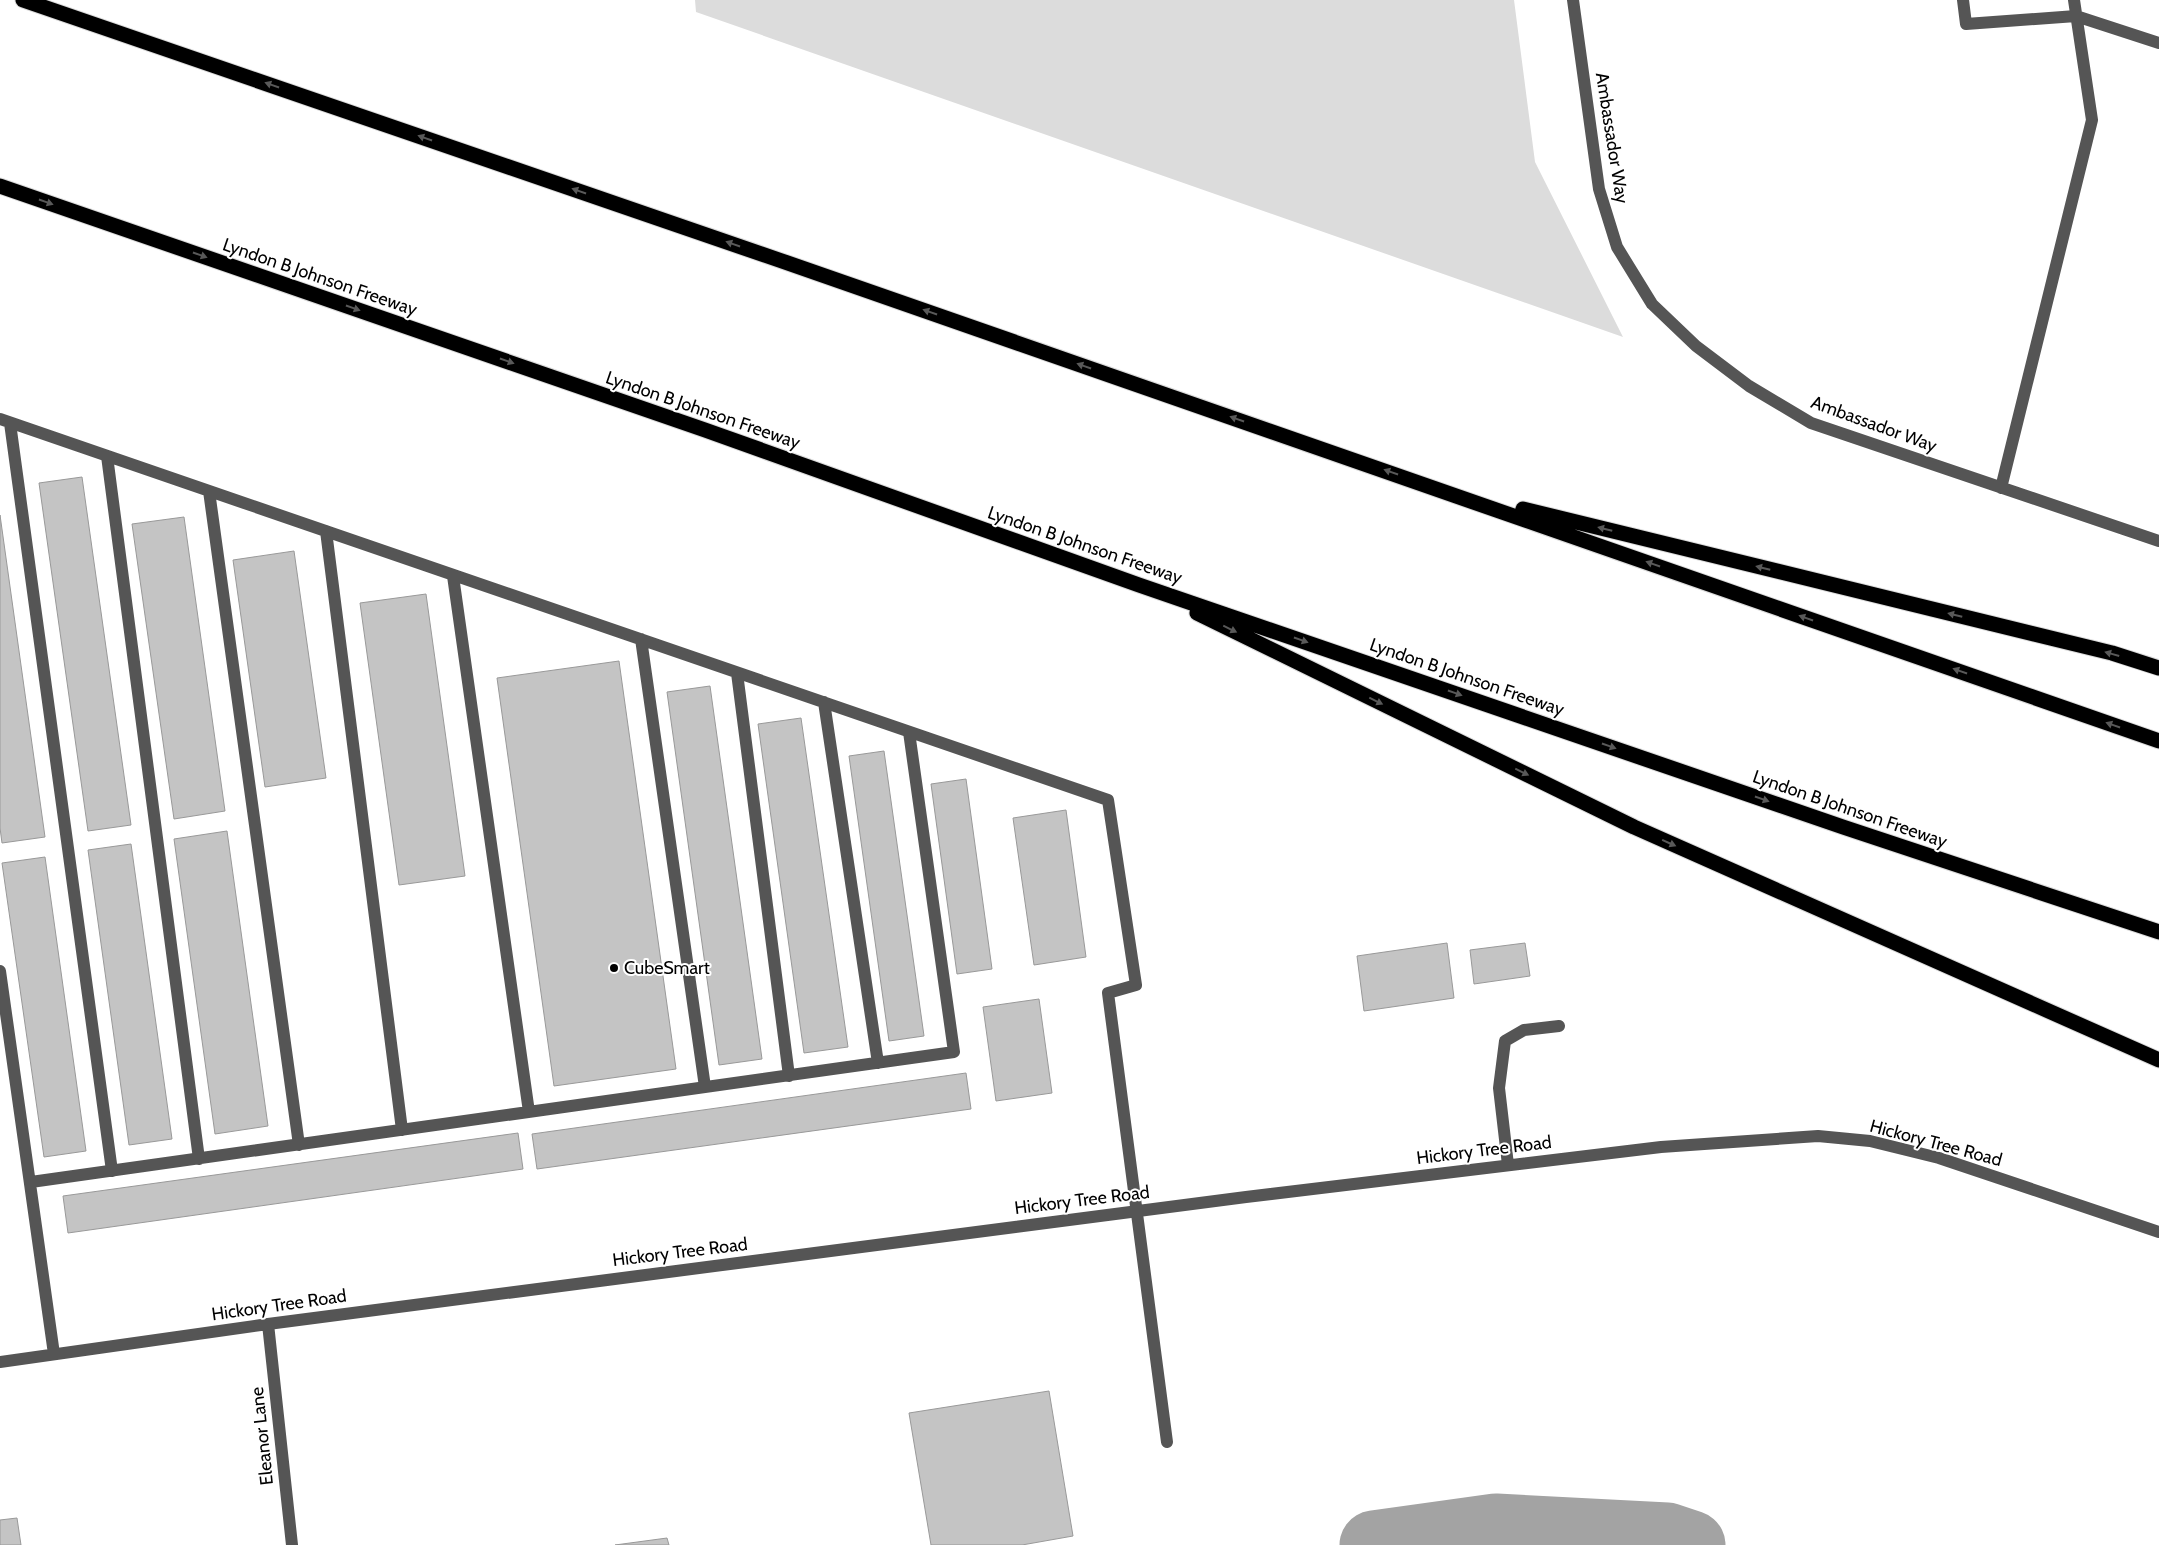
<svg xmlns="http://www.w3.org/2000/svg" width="2159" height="1545" font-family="Cabin,sans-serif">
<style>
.green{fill:#dcdcdc}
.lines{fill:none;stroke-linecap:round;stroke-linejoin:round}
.river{stroke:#a3a3a3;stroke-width:69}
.building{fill:#c4c4c4;stroke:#999}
.highway-casing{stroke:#dbdbdb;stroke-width:17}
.minor{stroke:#555;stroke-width:12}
.highway{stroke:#000;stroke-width:15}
.oneway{fill:#595959}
.poi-dot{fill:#000;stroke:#fff;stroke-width:2}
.labels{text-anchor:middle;stroke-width:4;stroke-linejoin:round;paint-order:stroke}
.street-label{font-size:18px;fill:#000;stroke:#fff}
.poi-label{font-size:18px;fill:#000;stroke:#fff;text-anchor:start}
</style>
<rect width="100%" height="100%" fill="#fff"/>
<path class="green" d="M695,0H1514L1535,162L1623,337L696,12Z"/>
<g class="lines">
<path class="river" d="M1374,1545L1496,1528L1667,1537L1691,1545"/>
</g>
<path class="building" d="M82,477L131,825L88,831L39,483Z
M0,515L45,837L2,843L0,828Z
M184,517L225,811L174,819L132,524Z
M294,551L326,778L265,787L233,560Z
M426,594L465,876L399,885L360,603Z
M619,661L676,1069L554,1086L497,678Z
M710,686L762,1059L719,1065L667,692Z
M801,718L848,1047L804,1053L758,724Z
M884,751L924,1036L889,1041L849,756Z
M966,779L992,969L957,974L931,784Z
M1066,810L1086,957L1034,965L1013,818Z
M227,831L268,1126L215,1134L174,839Z
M131,844L172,1139L129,1145L88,850Z
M45,857L86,1151L44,1157L2,863Z
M1447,943L1454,998L1364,1011L1357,956Z
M1525,943L1530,976L1474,984L1470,950Z
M1039,999L1052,1093L996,1101L983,1007Z
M966,1073L971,1109L537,1169L532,1134Z
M518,1133L523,1169L68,1233L63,1196Z
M1049,1391L1073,1536L1022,1545H931L909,1413Z
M17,1518L21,1545H0V1520Z
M667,1538L669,1545H615Z"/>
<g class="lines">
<defs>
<path id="highway" d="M23,0L779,260L2159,741
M0,186L705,430L1139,585L1843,827L2159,932
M1523,509L2112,653L2159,668
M1197,613L1634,827L2159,1060"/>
</defs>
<use href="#highway" class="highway-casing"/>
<path class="minor" d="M1573,0L1599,189L1617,247L1652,304L1696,346L1749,386L1811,423L2159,541
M1963,0L1966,24L2076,16L2159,43
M0,419L1108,800L1136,985L1108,993L1167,1442
M10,423L112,1171
M107,456L199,1159
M2001,488L2092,120L2074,0
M209,491L299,1145
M326,531L402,1130
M453,576L529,1112
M641,639L705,1087
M737,673L789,1076
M824,702L878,1063
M0,971L54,1354
M1508,1165L1499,1088L1505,1041L1524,1030L1559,1026
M31,1182L954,1052L909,732
M268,1324L292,1545
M0,1362L268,1324L1246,1197L1661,1147L1818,1136L1870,1141L1939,1158L2159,1232"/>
<use href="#highway" class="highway"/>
</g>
<defs><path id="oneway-solid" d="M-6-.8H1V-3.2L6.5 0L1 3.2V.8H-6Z" transform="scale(1.25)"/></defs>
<g class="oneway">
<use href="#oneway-solid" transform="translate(272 85) rotate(-161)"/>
<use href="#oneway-solid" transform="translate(425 138) rotate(-161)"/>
<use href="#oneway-solid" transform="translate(579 191) rotate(-161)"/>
<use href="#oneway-solid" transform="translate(46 202) rotate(19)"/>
<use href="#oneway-solid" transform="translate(733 244) rotate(-161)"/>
<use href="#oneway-solid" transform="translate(200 255) rotate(19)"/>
<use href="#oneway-solid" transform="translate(353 308) rotate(19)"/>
<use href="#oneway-solid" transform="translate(930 312) rotate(-161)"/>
<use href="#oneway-solid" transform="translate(507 361) rotate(19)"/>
<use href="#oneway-solid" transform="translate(1084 366) rotate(-161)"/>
<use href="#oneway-solid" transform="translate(1237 419) rotate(-161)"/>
<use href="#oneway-solid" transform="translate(1391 472) rotate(-161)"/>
<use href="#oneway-solid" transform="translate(1605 529) rotate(-166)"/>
<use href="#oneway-solid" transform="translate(1653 564) rotate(-161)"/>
<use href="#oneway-solid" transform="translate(1763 568) rotate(-166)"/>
<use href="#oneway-solid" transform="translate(1955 615) rotate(-166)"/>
<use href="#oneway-solid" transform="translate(1806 618) rotate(-161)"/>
<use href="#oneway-solid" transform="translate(1230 629) rotate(26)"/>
<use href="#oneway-solid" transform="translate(1301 640) rotate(19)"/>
<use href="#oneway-solid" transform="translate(2112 654) rotate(-164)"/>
<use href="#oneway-solid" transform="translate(1960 671) rotate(-161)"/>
<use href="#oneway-solid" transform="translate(1455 693) rotate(19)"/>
<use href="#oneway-solid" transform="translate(1376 701) rotate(26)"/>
<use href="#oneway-solid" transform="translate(2113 725) rotate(-161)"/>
<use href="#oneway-solid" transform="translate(1609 746) rotate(19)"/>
<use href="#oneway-solid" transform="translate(1522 772) rotate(26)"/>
<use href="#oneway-solid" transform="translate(1762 799) rotate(19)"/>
<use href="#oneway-solid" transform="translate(1669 843) rotate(24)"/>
</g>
<circle class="poi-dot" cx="614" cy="968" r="5"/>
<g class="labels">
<g class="street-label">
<text transform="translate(1612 138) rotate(81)" y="6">Ambassador Way</text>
<text transform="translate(320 277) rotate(19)" y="6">Lyndon B Johnson Freeway</text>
<text transform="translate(703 410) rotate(19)" y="6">Lyndon B Johnson Freeway</text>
<text transform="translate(1874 424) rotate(20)" y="6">Ambassador Way</text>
<text transform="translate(1085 545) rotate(19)" y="6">Lyndon B Johnson Freeway</text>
<text transform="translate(1467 677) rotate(19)" y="6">Lyndon B Johnson Freeway</text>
<text transform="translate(1850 809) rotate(19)" y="6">Lyndon B Johnson Freeway</text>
<text transform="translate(1936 1143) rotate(15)" y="6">Hickory Tree Road</text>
<text transform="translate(1484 1150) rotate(-7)" y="6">Hickory Tree Road</text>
<text transform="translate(1082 1200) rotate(-7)" y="6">Hickory Tree Road</text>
<text transform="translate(680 1252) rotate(-7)" y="6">Hickory Tree Road</text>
<text transform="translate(279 1305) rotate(-8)" y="6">Hickory Tree Road</text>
<text transform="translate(262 1436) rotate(-96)" y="6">Eleanor Lane</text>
</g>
<g class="poi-label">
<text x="624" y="974">CubeSmart</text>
</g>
</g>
</svg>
